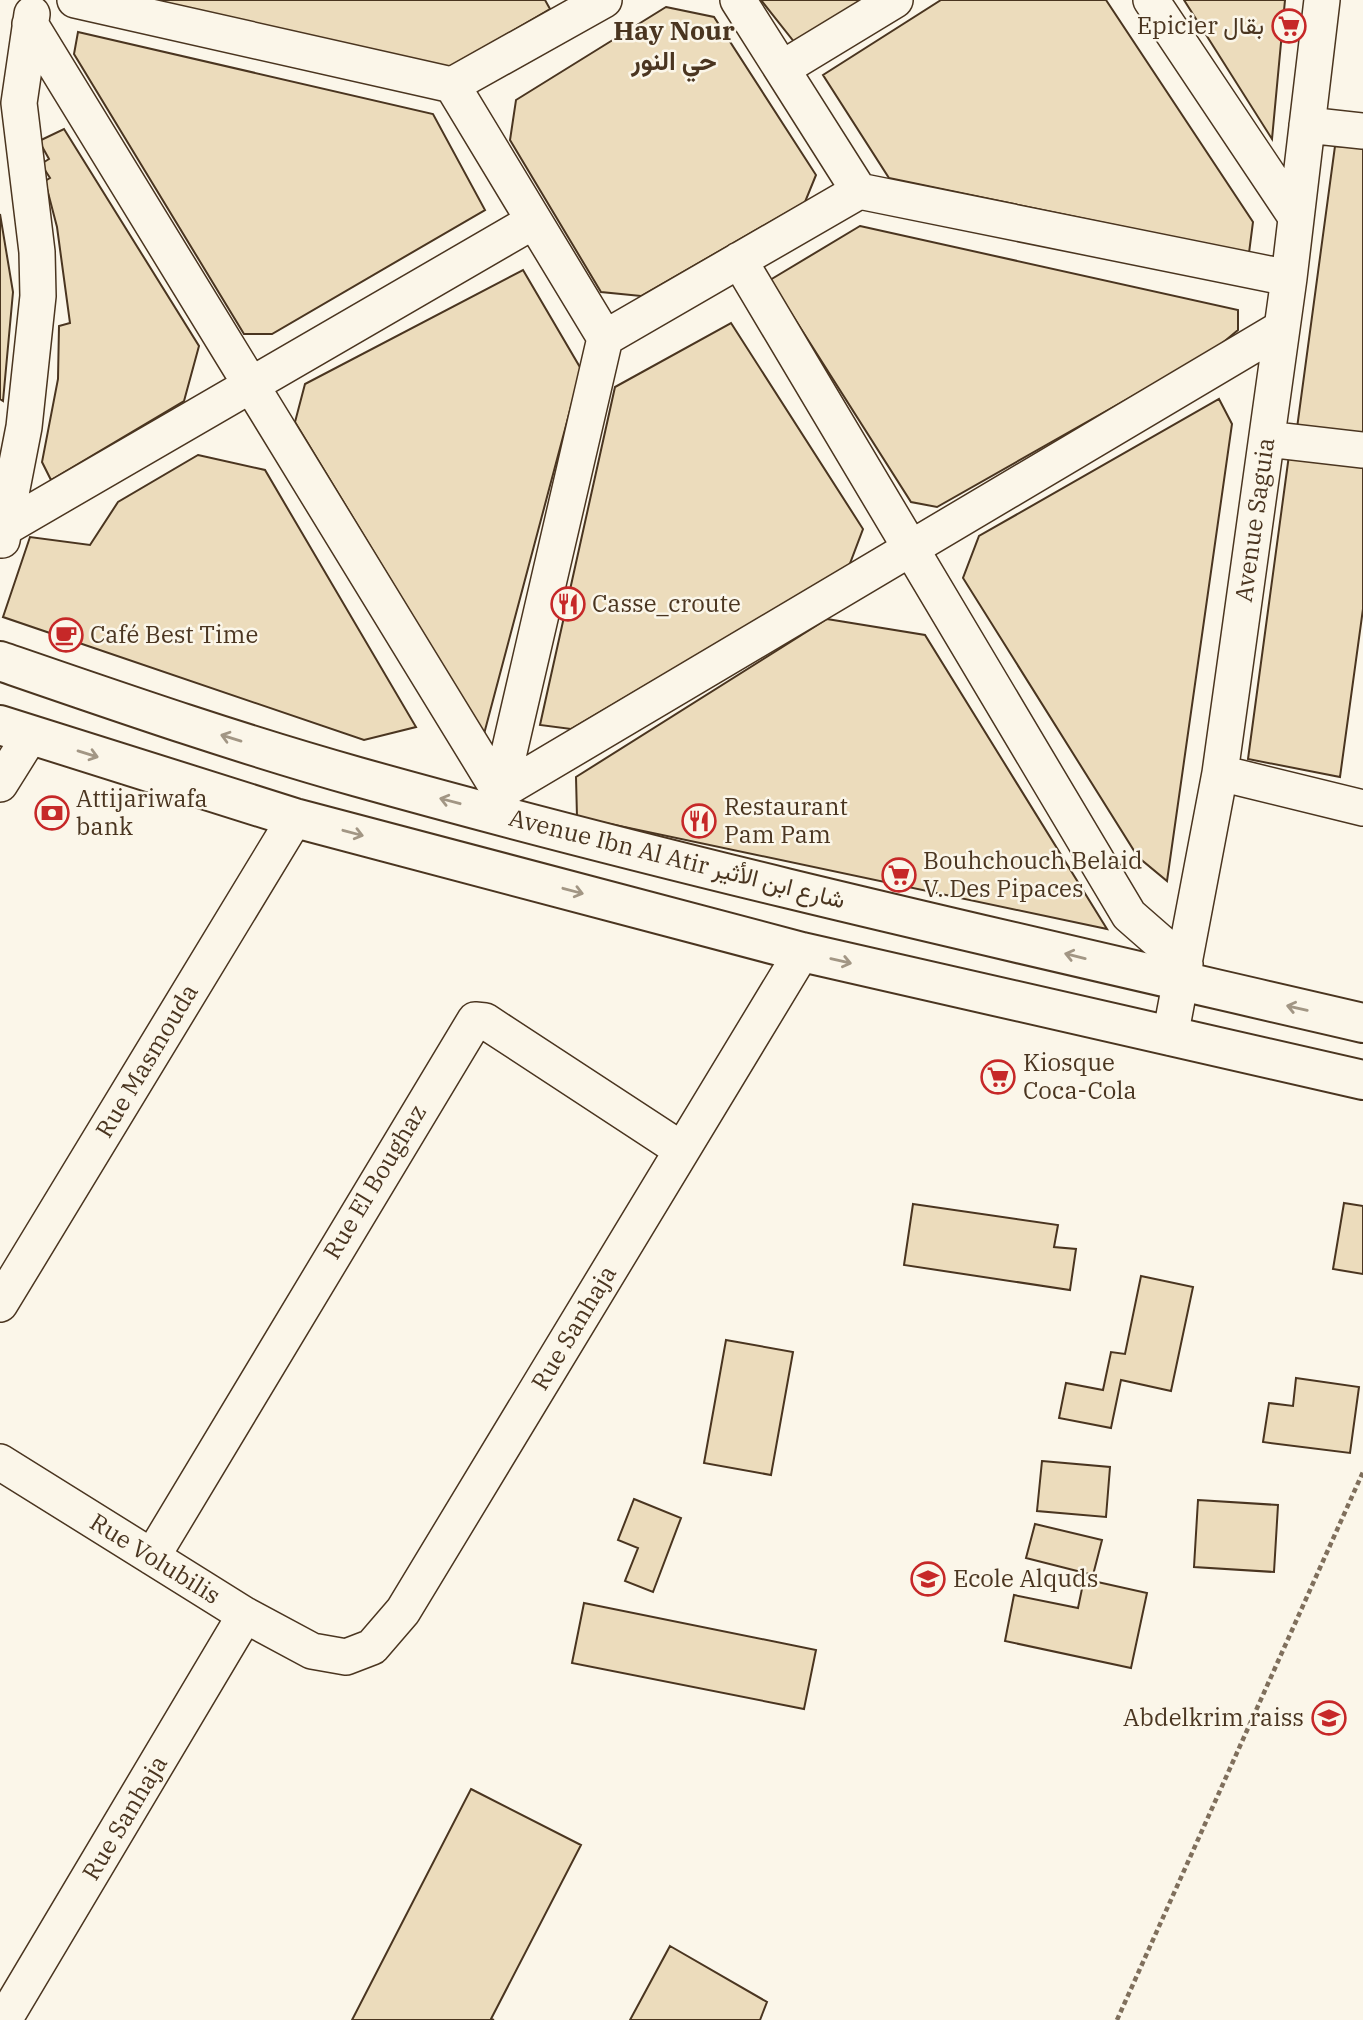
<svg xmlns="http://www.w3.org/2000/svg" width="1363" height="2020" font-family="'IBM Plex Serif',Vazirmatn,serif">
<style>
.building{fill:#ecdcbc;stroke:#4a3520;stroke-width:2}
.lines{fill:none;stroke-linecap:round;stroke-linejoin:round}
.street-casing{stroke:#4a3520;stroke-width:38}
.secondary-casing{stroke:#4a3520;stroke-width:42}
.path{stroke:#7f6f5c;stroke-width:4.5;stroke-dasharray:5 3.5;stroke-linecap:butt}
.street{stroke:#fbf6e9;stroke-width:35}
.secondary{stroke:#fbf6e9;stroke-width:38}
.oneway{stroke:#a29684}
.labels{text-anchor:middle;stroke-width:5;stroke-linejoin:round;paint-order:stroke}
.poi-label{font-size:24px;fill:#4a3520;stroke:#fbf6e9;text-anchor:start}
.street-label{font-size:24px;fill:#4a3520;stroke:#fbf6e9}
.neighbourhood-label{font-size:26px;font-weight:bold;fill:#4a3520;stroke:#fbf6e9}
</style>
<rect width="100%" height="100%" fill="#fbf6e9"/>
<path class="building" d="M138,0H545L550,9L446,70Z
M761,0H866L795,43Z
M941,0H1106L1253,222L1249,253L889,178L823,75Z
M1184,0H1285L1272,139Z
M666,7L714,17L816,175L805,202L641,296L601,292L510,140L516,100Z
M78,32L433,114L485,210L272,334H244L74,54Z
M64,129L199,346L184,401L51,480L42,462L58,379L59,326L70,323L57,227L45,181L50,178L41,164L49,159L39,141Z
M1335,146L1363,148V434L1297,428Z
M0,214L13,292L3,401L0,399Z
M860,226L1238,310V330L1214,350L937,507L911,502L770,280Z
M523,270L581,369L484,734L295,422L305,384Z
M731,323L863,529L849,566L571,729L540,725L615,387Z
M1219,399L1232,424L1167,881L1138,857L963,578L979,536Z
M198,455L265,470L416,727L364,740L3,617L30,537L90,545L118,502Z
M1289,455L1363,466V609L1340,777L1248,759Z
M827,619L925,635L1107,929L577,817L576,777Z
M1344,1203L1363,1206V1274L1333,1269Z
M913,1204L1058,1225L1054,1247L1076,1249L1070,1290L904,1265Z
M1141,1276L1193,1287L1171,1391L1121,1380L1111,1428L1059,1418L1066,1383L1103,1390L1111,1352L1125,1354Z
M726,1340L793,1352L771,1475L704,1463Z
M1296,1378L1359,1387L1350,1453L1263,1442L1269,1403L1293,1406Z
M1042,1461L1110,1467L1106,1517L1037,1511Z
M634,1499L681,1518L653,1592L625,1581L638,1548L618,1540Z
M1198,1500L1278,1505L1274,1572L1194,1567Z
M1035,1524L1102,1540L1093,1575L1026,1558Z
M1084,1579L1147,1593L1131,1668L1005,1641L1014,1595L1078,1608Z
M584,1603L816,1650L804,1709L572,1663Z
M471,1789L581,1845L491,2019L494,2020H352Z
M670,1946L767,2002L760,2020H630Z"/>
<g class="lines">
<defs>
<path id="street" d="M75,0L452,85L604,0
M738,0L859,191
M1151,0L1296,217
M30,24L500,792L1282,328
M783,68L895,0
M452,85L605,338L497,804
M1307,125L1363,131
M739,260L1129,915L1185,964
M605,338L859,191L1289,278
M1267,439L1363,450
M6,527L532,222
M2,540L24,427L38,296L37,252L19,103L32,14
M1220,773L1363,808
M0,784L30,736
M1170,1037L1220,773L1289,278L1322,0
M0,1304L295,818
M0,1462L245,1615L312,1651L346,1657L372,1647L403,1611L802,952
M152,1557L475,1020L485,1021L682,1150
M4,2020L245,1615"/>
<path id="secondary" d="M0,661C119,702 237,743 358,777C690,870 1027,945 1363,1023
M0,725L295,818L802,952L1363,1080"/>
</defs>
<use href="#street" class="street-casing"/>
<use href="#secondary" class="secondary-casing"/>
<path class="path" d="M1117,2020L1363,1472"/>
<use href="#street" class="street"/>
<use href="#secondary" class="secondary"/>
</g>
<defs><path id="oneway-shaft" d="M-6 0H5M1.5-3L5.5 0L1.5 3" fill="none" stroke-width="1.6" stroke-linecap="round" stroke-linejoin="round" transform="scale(1.75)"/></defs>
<g class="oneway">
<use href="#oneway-shaft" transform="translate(231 738) rotate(-163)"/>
<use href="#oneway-shaft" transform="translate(88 754) rotate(17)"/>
<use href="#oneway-shaft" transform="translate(450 801) rotate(-165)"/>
<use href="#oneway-shaft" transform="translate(353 833) rotate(15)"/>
<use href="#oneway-shaft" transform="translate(573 891) rotate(15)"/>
<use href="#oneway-shaft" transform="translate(1075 956) rotate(-166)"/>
<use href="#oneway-shaft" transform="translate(841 961) rotate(13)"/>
<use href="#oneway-shaft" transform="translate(1297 1008) rotate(-167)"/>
</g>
<defs>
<symbol id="supermarket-ring" viewBox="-11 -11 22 22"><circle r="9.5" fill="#fbf6e9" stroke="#c62828" stroke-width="1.5"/><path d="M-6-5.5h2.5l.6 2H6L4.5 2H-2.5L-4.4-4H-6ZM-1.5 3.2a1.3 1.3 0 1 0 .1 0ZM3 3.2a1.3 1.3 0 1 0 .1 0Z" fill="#c62828"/></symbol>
<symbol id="restaurant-ring" viewBox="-11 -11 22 22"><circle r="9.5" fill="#fbf6e9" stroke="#c62828" stroke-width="1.5"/><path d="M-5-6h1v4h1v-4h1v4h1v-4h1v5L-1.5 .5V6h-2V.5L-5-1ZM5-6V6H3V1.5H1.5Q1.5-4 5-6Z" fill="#c62828"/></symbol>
<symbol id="cafe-ring" viewBox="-11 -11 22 22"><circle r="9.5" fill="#fbf6e9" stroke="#c62828" stroke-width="1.5"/><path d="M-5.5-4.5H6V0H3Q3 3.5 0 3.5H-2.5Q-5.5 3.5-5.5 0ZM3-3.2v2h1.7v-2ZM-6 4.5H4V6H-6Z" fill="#c62828"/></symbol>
<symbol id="bank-ring" viewBox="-11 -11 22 22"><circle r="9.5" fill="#fbf6e9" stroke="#c62828" stroke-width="1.5"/><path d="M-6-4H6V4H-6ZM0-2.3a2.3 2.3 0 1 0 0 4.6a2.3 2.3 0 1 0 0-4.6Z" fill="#c62828"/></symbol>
<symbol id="school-ring" viewBox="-11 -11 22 22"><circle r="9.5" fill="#fbf6e9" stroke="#c62828" stroke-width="1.5"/><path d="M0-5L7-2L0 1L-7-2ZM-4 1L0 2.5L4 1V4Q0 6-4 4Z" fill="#c62828"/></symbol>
</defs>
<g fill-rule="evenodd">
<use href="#supermarket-ring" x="1270" y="7" width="38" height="38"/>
<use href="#restaurant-ring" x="549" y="585" width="38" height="38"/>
<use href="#cafe-ring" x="47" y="616" width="38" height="38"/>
<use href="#bank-ring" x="33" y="794" width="38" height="38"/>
<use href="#restaurant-ring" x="680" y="802" width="38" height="38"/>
<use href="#supermarket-ring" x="880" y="856" width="38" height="38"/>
<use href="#supermarket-ring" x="979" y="1058" width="38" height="38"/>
<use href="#school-ring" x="909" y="1560" width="38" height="38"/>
<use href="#school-ring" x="1310" y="1699" width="38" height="38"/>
</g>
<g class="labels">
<g class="poi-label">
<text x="1264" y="34" text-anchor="end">Epicier بقال</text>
<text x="592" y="612">Casse_croute</text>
<text x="90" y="643">Café Best Time</text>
<text x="76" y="807">Attijariwafa<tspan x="76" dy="28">bank</tspan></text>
<text x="724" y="815">Restaurant<tspan x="724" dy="28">Pam Pam</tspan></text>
<text x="923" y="869">Bouhchouch Belaid<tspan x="923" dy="28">V. Des Pipaces</tspan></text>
<text x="1023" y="1071">Kiosque<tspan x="1023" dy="28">Coca-Cola</tspan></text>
<text x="953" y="1587">Ecole Alquds</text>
<text x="1304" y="1726" text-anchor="end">Abdelkrim raiss</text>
</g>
<g class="street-label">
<text transform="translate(1255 520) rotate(-82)" y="8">Avenue Saguia</text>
<text transform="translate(677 859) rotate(14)" y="8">Avenue Ibn Al Atir شارع ابن الأثير</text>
<text transform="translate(147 1061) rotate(-59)" y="8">Rue Masmouda</text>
<text transform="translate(375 1182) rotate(-59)" y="8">Rue El Boughaz</text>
<text transform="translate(574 1328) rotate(-59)" y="8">Rue Sanhaja</text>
<text transform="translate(155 1559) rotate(32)" y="8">Rue Volubilis</text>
<text transform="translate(125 1818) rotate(-59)" y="8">Rue Sanhaja</text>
</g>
<g class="neighbourhood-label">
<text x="674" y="40">Hay Nour<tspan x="674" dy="30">حي النور</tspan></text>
</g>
</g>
</svg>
